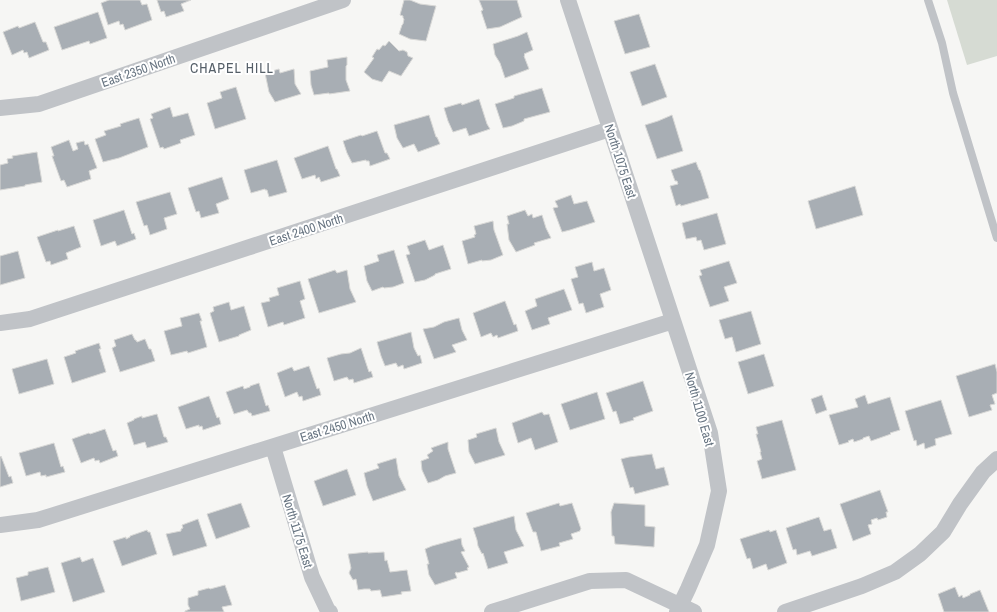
<svg xmlns="http://www.w3.org/2000/svg" width="997" height="612" font-family="'Archivo Narrow',sans-serif">
<style>
.green{fill:#d6dbd3}
.building{fill:#a8aeb4;stroke:#d8d8d6}
.lines{fill:none;stroke-linecap:round;stroke-linejoin:round}
.lane{stroke:#c0c3c7;stroke-width:8}
.street{stroke:#c0c3c7;stroke-width:16}
.labels{text-anchor:middle;stroke-width:4;stroke-linejoin:round;paint-order:stroke}
.street-label{font-size:13px;fill:#687582;stroke:#fff}
.neighbourhood-label{font-size:14px;letter-spacing:1px;fill:#555f68;stroke:#fff}
</style>
<rect width="100%" height="100%" fill="#f6f6f4"/>
<path class="green" d="M947,0H997V56L967,65Z"/>
<path class="building" d="M109,0H140L142,5L147,4L152,20L125,30L123,24L120,25L119,21L108,25L101,3Z
M157,0H191L181,4L184,11L166,17L164,11L161,12Z
M404,0H410L420,4L436,6L426,41L410,39L399,34L402,25L403,24L404,19L403,18V16L400,15Z
M479,0H517L522,17L500,27L487,29L481,11L483,10Z
M98,12L107,38L90,44L89,41L62,50L54,27Z
M639,14L650,47L625,54L614,21Z
M35,22L43,42H46L49,50L29,58L27,52L24,53L23,50L12,55L3,32L18,26L19,28Z
M527,32L533,50L524,54L525,55L524,56L529,69L505,78L500,63L495,55L493,44L518,36Z
M389,41L399,51L403,50L407,52L408,56L413,58L401,76L389,71L382,82L372,79L364,72L374,58L372,57L377,49L379,50L383,45L385,46Z
M347,57V65L346,66V80L350,91L329,94V93L314,95L311,85L310,71L328,67L327,60Z
M655,64L667,97L642,106L630,72Z
M279,69L280,73L294,69L295,84L301,94L275,102L269,92L265,73Z
M236,87L246,119L215,129L207,103L222,98L220,92Z
M542,88L550,112L524,119V121L512,126L503,128L495,104L514,98V96Z
M479,99L487,124L490,129L469,136L466,128L453,132L448,121L444,108L461,103L462,105Z
M170,107L173,117L188,113L195,135L180,140L181,143L164,149L163,147L160,148L150,119L153,118L151,114Z
M429,115L436,137H437L440,144L418,152L414,144L403,148L397,138L394,125Z
M672,115L683,151L657,159L645,125L658,121Z
M139,118L148,147L119,158L103,162L95,139L106,135L104,131L121,126L120,124Z
M377,131L385,153H387L390,159L370,166L369,161H366V160L352,163L347,153L343,141L361,135L362,136Z
M69,140L73,151L78,149L76,143L84,141L85,145L88,144L97,168L89,171L91,179L67,187L64,180L61,181L52,156H54L51,147Z
M328,146L336,169H337L340,176L321,182L319,177L316,179L315,175L302,179L294,158Z
M37,152L42,182L25,185V186L0,190V165L8,163L7,159L13,158L12,156Z
M277,160L287,192L269,197L267,190H265V189L251,193L244,170Z
M696,162L699,170H700L709,198L681,206L680,204L676,206L670,186L678,184L677,181H675L671,170Z
M222,177L229,199L216,204L219,213L201,218L199,211L196,212L188,188Z
M855,186L863,215L816,229L808,201Z
M170,192L177,214L164,218L167,229L150,235L147,225L144,226L136,202Z
M571,195L574,204L587,201L595,222L570,230L562,232L553,208L558,207L555,201Z
M124,210L132,234L134,233L136,239L117,246L115,241L101,246L93,220Z
M525,210L528,216L532,214L533,218L542,215L546,228L551,238L534,243L535,245L516,252L509,240L507,224H509L507,216Z
M717,213L726,244L704,250L701,240L697,241L696,237L686,239L682,223Z
M493,221L494,230L503,255L491,260L482,261V260L468,264L462,241L475,237L474,235L476,234L474,226Z
M74,226L81,247L66,253L68,259L51,265L50,261L46,262L37,237L58,230V231Z
M425,240L429,250L443,245L451,269L435,274V275L425,280L415,282L406,255L410,254L407,246Z
M394,250L404,283L393,287L384,288L383,287L372,291L367,281L364,266L379,261L377,255Z
M18,251L25,278L0,285V256Z
M729,261L737,283L724,287L729,301L710,307L699,276L702,275L700,270Z
M592,262L594,271L604,268L611,290L600,294L604,307L586,313L583,303L579,304L571,279L578,277L575,267Z
M335,270L337,273L347,270L350,289L356,302L319,313L308,279Z
M300,281L305,299L300,301L305,318L284,325L283,322L268,327L261,303L270,301L269,298L279,295L277,288Z
M564,289L572,310L548,318L550,324L532,330L525,311L537,306L535,299Z
M505,301L514,325L516,324L518,331L498,338L497,335L493,337L491,333L481,337L473,313Z
M229,302L231,310L244,306L251,330L239,335V336L219,342L210,313L214,311L213,307Z
M751,311L761,344L736,352L732,337L725,339L719,320Z
M199,313L202,321H200L207,347L188,353L187,351L171,355L164,331L182,326L180,318Z
M459,318L462,330L467,340L452,345L456,352L434,359L423,329L434,327L444,322Z
M411,332L414,348L418,356L420,355L422,363L404,369L403,365L398,367L396,363L385,366L381,356L377,342Z
M132,334L135,340H136L137,342L145,339L149,349H151L155,361L120,372L112,348L116,346L114,340Z
M99,343L101,349H99L106,372L72,383L64,357L76,353L75,351Z
M361,348L369,372L371,371L373,377L354,383L353,379L349,380L347,377L334,381L327,358L341,354L350,353Z
M764,354L774,386L748,394L738,362Z
M47,359L54,384L19,394L12,369Z
M995,364L997,372V393L992,395L995,404L990,405L992,410L969,417L956,376Z
M309,366L317,389L319,388L321,395L303,401L302,396L299,397L297,392L285,397L277,373L292,367L294,371Z
M643,381L653,411L633,418L634,420L620,424L616,411L613,412L606,393Z
M259,383L266,406L268,405L270,411L252,416L251,413H249L247,410L234,414L226,392L243,386L244,389L250,387V386Z
M597,392L605,419L570,430L561,404Z
M822,395L827,410L816,414L811,399Z
M865,395L868,404L890,397L900,430L890,433L891,434L871,441L869,436L863,438V439L854,442L853,439L848,441L849,442L839,445L829,415L858,407L855,399Z
M209,396L217,418L219,417L221,424L203,430L202,426L199,427V425L186,429L178,407Z
M941,400L952,434L935,439L936,445L925,449L924,443L917,446L916,440L914,441L905,411Z
M542,412L544,415L549,414L558,442L535,450L531,438L518,443L512,423Z
M157,414L164,437H166L168,442L147,448L145,442L134,445L127,423L134,420V419L142,416V418Z
M782,420L796,470L762,479L757,461L762,459L760,452H761L756,434H758L756,427Z
M496,428L499,442L505,455L475,464L469,452L468,440L477,437L476,434Z
M105,429L113,451L116,450L118,456L100,463L99,460L95,461L94,458L81,463L72,439L89,433L90,434Z
M448,442V449L456,473L445,476L438,480L428,483L422,470L421,461L429,458L427,455L433,451L431,448Z
M54,443L61,467L63,466L65,472L46,477V475L41,476L40,472L26,476L19,453Z
M652,454L656,469L664,467L669,485L635,494L633,487L630,488L621,459L629,457Z
M1,456L9,477L11,476L13,483L0,487V457Z
M396,458L399,476L406,490L373,501L367,486L364,473L379,468L377,464Z
M347,469L356,495L323,506L314,481Z
M880,490L888,512H886L887,517L878,520L877,518L871,520L872,524L868,525L871,534L853,541L840,504Z
M241,503L250,527L216,539L207,514Z
M559,503L560,506L572,503L581,529L580,530V531L571,534L573,539L559,543L560,546L541,551L536,532H533L526,513Z
M614,503L645,505V526L655,527L654,547L615,544L614,536H612L611,512Z
M514,516L516,530L524,546L504,552L508,563L488,569L483,553L482,554L478,546L477,540L473,528Z
M819,517L824,531L831,529L837,548L812,556L810,551L797,555L796,549L793,550L786,528Z
M198,519L207,546L173,556L166,534L181,531V529L183,528L182,525Z
M147,530L148,532H150L157,554L122,566L113,541L126,537V539L130,537V536Z
M769,530L770,532L776,530L787,563L768,570L766,564L753,569L750,558L747,559L740,539Z
M461,538L462,545L465,551L461,552L469,567L467,568L468,570L457,573V572L455,573L457,578L435,585L429,575L427,564H429L425,549L432,546Z
M368,552V553L384,552L385,561L387,560L390,572L407,570L411,591L401,592L402,594L382,597L380,590L371,591L370,589H364L358,590L356,579L353,580L349,573L351,568L348,554Z
M80,557L82,562L93,558L105,592L73,602L61,563Z
M48,567L55,592L21,601L16,578L28,575V572Z
M225,585L232,605L222,607L224,612H185V611L190,609L188,605V598L198,595V591L209,588L210,589Z
M955,587L959,597L962,595L963,598L970,595V594L980,590L989,612H944L938,594Z"/>
<g class="lines">
<path class="lane" d="M928,0L942,43L953,93L997,238"/>
<path class="street" d="M568,0L710,433L719,491L707,545L688,589L677,612
M0,108L39,104L343,0
M0,323L30,319L610,129
M273,447L312,577L328,611L330,612
M0,525L38,520L673,321
M492,612L590,581L626,580L694,612
M785,612L862,586L895,572L920,554L943,532L960,504L983,472L997,459"/>
</g>
<g class="labels">
<g class="street-label">
<text transform="translate(138 70) rotate(-19)" y="5">East 2350 North</text>
<text transform="translate(621 161) rotate(72)" y="5">North 1075 East</text>
<text transform="translate(306 229) rotate(-18)" y="5">East 2400 North</text>
<text transform="translate(700 409) rotate(74)" y="5">North 1100 East</text>
<text transform="translate(337 426) rotate(-17)" y="5">East 2450 North</text>
<text transform="translate(298 531) rotate(73)" y="5">North 1175 East</text>
</g>
<g class="neighbourhood-label">
<text x="232" y="73">CHAPEL HILL</text>
</g>
</g>
</svg>
